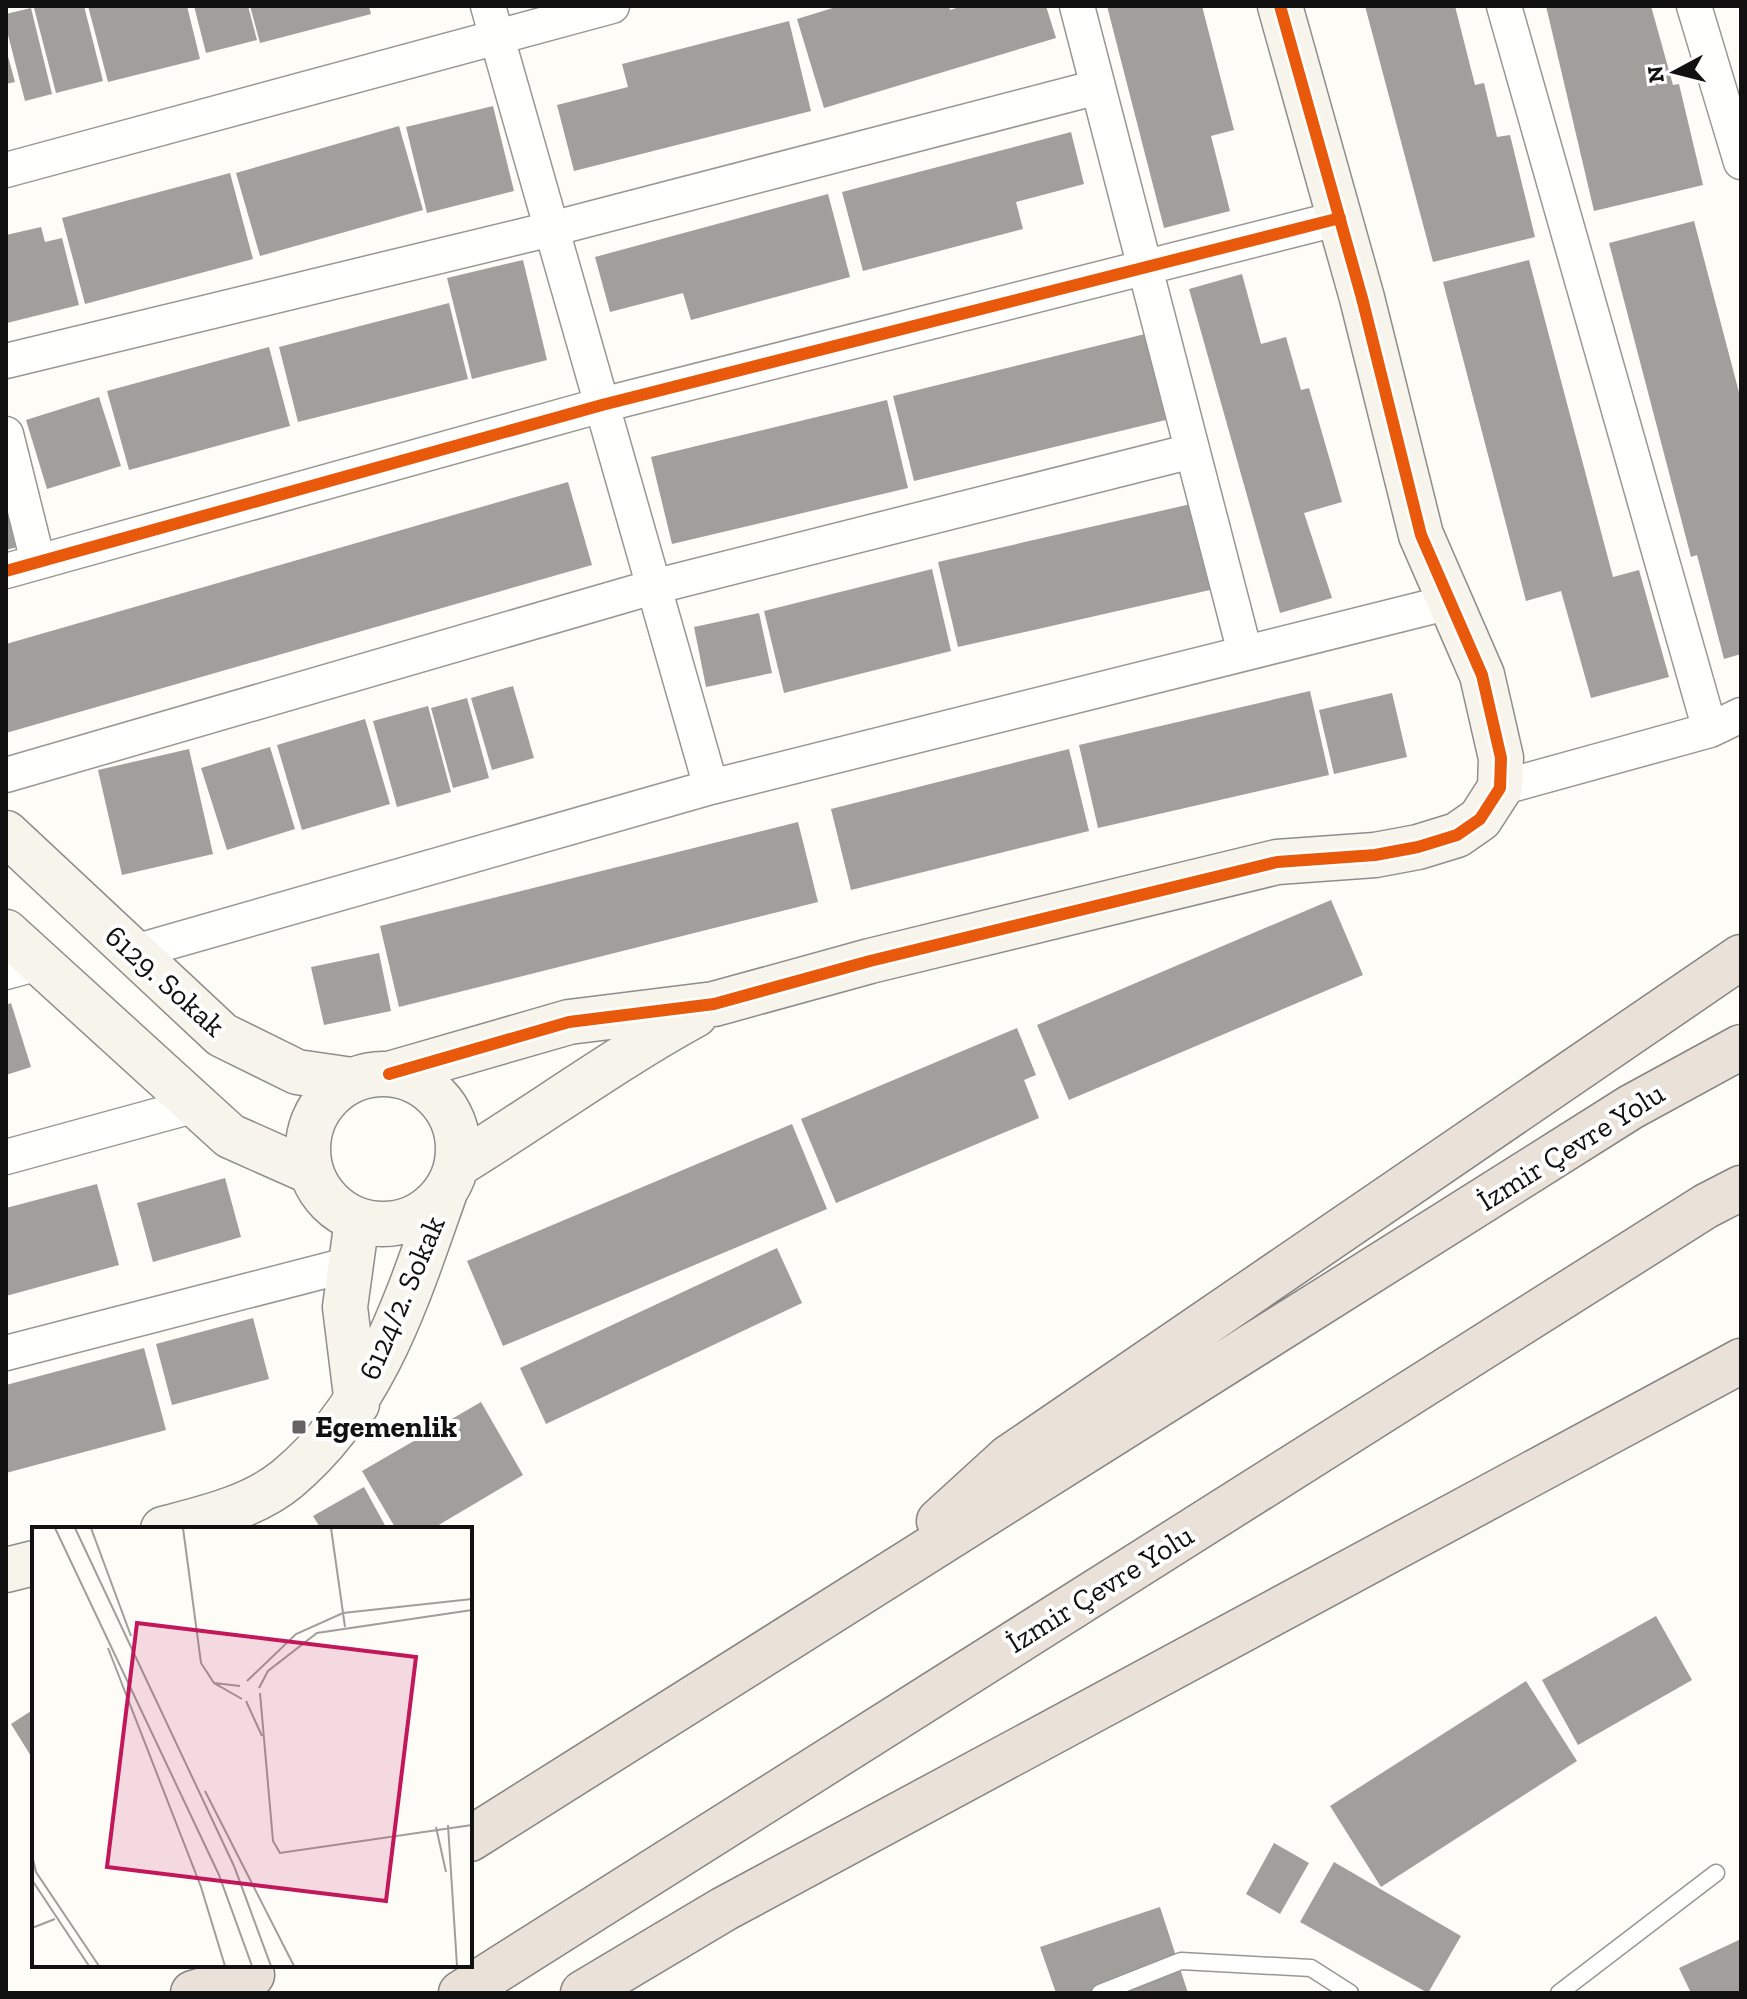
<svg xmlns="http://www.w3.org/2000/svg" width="1747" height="1999" font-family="'Zilla Slab',serif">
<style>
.building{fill:#a19f9c}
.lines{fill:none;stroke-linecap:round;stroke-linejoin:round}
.lane-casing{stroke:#979795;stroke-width:19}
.street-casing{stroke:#979795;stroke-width:37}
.secondary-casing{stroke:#8e8d8b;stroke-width:47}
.highway-casing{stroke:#858482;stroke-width:47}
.lane{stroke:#fffffe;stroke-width:16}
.street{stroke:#fffffe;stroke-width:34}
.secondary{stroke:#f6f4eb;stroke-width:44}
.highway{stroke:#eae1d8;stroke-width:44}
.cycleway-casing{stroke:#fff;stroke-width:17}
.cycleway{stroke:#e8590c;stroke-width:12}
.poi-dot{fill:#646362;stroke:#fff;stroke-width:3}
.labels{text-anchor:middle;stroke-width:8;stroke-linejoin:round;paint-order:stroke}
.street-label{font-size:30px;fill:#111;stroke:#fff}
.poi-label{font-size:30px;font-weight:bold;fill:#111;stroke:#fff;text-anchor:start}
.inset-road{fill:none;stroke:#9f9e9b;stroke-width:2}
.view{fill:#c2185b;fill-opacity:0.15;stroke:#c2185b;stroke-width:4}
.inset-edge{fill:none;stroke:#111;stroke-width:4}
</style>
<rect width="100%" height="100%" fill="#fdfcf7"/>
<path class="building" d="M41,6H84L103,81L56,93L34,8Z
M88,6H187L200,59L108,82Z
M194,6H248L257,40L206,53Z
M250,6H369L371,14L260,43Z
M839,6H949L950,10L963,6H1046L1056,38L824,108L797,19Z
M1107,6H1202L1234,130L1211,136L1230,211L1164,228Z
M1365,6H1455L1475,85L1484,83L1497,137L1510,135L1535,237L1433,262Z
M1546,6H1651L1673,85L1679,84L1703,185L1594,211Z
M31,8L52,94L25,101L6,27V14Z
M789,21L811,111L574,171L557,105L628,87L622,64Z
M6,49L15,82L6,84Z
M493,106L514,191L427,213L406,127Z
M399,126L423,210L260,256L236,173Z
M1071,132L1084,184L1016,202L1023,229L863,271L842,192Z
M230,173L253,259L85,304L62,218Z
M828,194L850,277L691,320L683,293L610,312L595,257Z
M1694,221L1741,400V654L1724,659L1697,555L1691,557L1609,243Z
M41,227L45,242L62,238L79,305L7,323L6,235Z
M523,260L547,360L472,379L447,278Z
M1529,260L1613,577L1639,570L1669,677L1591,698L1561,591L1526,601L1443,282Z
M1242,274L1261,344L1286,337L1301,390L1309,388L1342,502L1304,513L1332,598L1280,613L1189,289Z
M449,303L468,379L298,422L279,347Z
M1149,333L1170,419L914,481L893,396Z
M269,347L290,426L129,470L107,391Z
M99,397L121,466L47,489L26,420Z
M887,400L908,488L672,544L651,457Z
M568,482L592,565L6,733V644Z
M6,484L21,546L6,550Z
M1191,504L1210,590L958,647L938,562Z
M932,569L951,651L784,693L764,611Z
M759,613L772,673L706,687L694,627Z
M513,686L534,758L492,770L471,698Z
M1310,691L1329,775L1098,828L1079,745Z
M1392,693L1407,757L1334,774L1319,710Z
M467,698L489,778L453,788L431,708Z
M428,706L451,792L397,807L373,721Z
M365,719L390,804L302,830L277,745Z
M270,747L295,829L227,850L201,768Z
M189,749L213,854L122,875L98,770Z
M1069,749L1089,831L851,890L831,809Z
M798,822L818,902L399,1007L380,926Z
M1331,900L1363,975L1069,1100L1037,1025Z
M379,953L391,1011L324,1025L311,967Z
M11,1003L31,1067L6,1075V1005Z
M1017,1028L1036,1075L1024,1080L1039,1118L836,1203L801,1119Z
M792,1124L827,1209L503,1346L467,1261Z
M225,1178L241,1237L153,1262L137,1203Z
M97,1184L119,1265L6,1296V1208Z
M777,1248L802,1303L546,1424L520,1368Z
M253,1318L269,1379L172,1405L156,1344Z
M144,1348L166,1430L6,1473V1385Z
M481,1402L523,1475L432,1529H396L362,1471Z
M364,1487L387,1529H321L313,1516Z
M1656,1616L1692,1680L1578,1745L1542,1680Z
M1526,1681L1577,1761L1381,1887L1330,1806Z
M34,1709V1761L11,1724Z
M1274,1843L1309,1863L1280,1914L1246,1894Z
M1334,1862L1461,1936L1428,1993L1300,1922Z
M1160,1907L1188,1993H1056L1040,1947Z
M1741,1939V1993H1691L1679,1968Z"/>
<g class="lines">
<defs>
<path id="lane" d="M1100,1993L1181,1961L1311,1968L1350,1993
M1559,1993L1716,1873"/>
<path id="street" d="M488,6L711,787
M1077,6L1245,653
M1504,6L1710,730
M1694,6L1741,162
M6,170L612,6
M6,361L551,229L1098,87
M6,434L38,562
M6,571L602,405L1340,218
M6,775L653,587L1192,451
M1500,788L1710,730L1741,715
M131,953L711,787L1450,602
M6,972L39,963
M6,1157L196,1105
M6,1353L351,1264"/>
<path id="secondary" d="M6,833L222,1035L297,1072L352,1080
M6,932L230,1136L311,1172
M389,1074L569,1022L714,1004L870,961L1277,862L1375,855L1418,847L1457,835L1480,819L1500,788L1501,758L1482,675L1421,535L1362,298L1280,6
M308 1149a75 75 0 1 1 150 0a75 75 0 1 1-150 0Z
M457,1165C537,1116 613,1060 695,1015
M357,1220L345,1307L357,1404
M163,1529C205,1518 253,1507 287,1479C376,1405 408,1296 445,1192
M6,1570L34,1563"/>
<path id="highway" d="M939,1521L1008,1458L1741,957
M470,1839L1631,1107L1741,1047
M193,1993L252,1975
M461,1993L1706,1206L1741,1188
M583,1993L724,1909L1741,1361"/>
</defs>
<use href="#lane" class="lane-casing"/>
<use href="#street" class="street-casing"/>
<use href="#secondary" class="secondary-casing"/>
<use href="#highway" class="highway-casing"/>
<use href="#lane" class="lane"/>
<use href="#street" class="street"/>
<use href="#secondary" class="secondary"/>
<use href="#highway" class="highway"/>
<defs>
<path id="cycleway" d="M6,571L602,405L1340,218
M389,1074L569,1022L714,1004L870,961L1277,862L1375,855L1418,847L1457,835L1480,819L1500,788L1501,758L1482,675L1421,535L1362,298L1280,6"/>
</defs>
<use href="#cycleway" class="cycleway-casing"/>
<use href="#cycleway" class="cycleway"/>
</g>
<rect class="poi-dot" x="291" y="1419" width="16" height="16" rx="4"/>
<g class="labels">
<g class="street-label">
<text transform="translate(165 981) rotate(42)" y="10">6129. Sokak</text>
<text transform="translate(1571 1147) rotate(-32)" y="10">İzmir Çevre Yolu</text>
<text transform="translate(402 1298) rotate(-67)" y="10">6124/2. Sokak</text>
<text transform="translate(1100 1589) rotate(-32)" y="10">İzmir Çevre Yolu</text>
</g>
<g class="poi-label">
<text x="315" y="1437">Egemenlik</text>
</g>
</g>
<g transform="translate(32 1527)">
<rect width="440" height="440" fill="#fdfcf7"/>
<path class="inset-road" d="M23,1L187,348L220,439M43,1L202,339L239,439M59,1L99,109M151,1L169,136L182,156L210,172M299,1L313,100M76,121L169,360L193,439M215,154L264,107L311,86L440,72M182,156L208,159M227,161L236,144L285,106L440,83M228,166L241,314L248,326L440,298M214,174L230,209M173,264L262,439M416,298L425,439M404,300L414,345M0,328L4,345L67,439M0,353L57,439M0,401L23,392"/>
<path class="view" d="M105,96L384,130L354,374L75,340Z"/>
<rect width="440" height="440" class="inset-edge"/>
</g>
<rect width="1747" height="1999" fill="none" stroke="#111111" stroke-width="16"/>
<g transform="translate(1675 72) rotate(263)" stroke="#ffffff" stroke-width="6" paint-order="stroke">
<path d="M0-6L14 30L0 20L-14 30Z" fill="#111111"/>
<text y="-12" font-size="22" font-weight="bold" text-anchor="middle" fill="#111111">N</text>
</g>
</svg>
